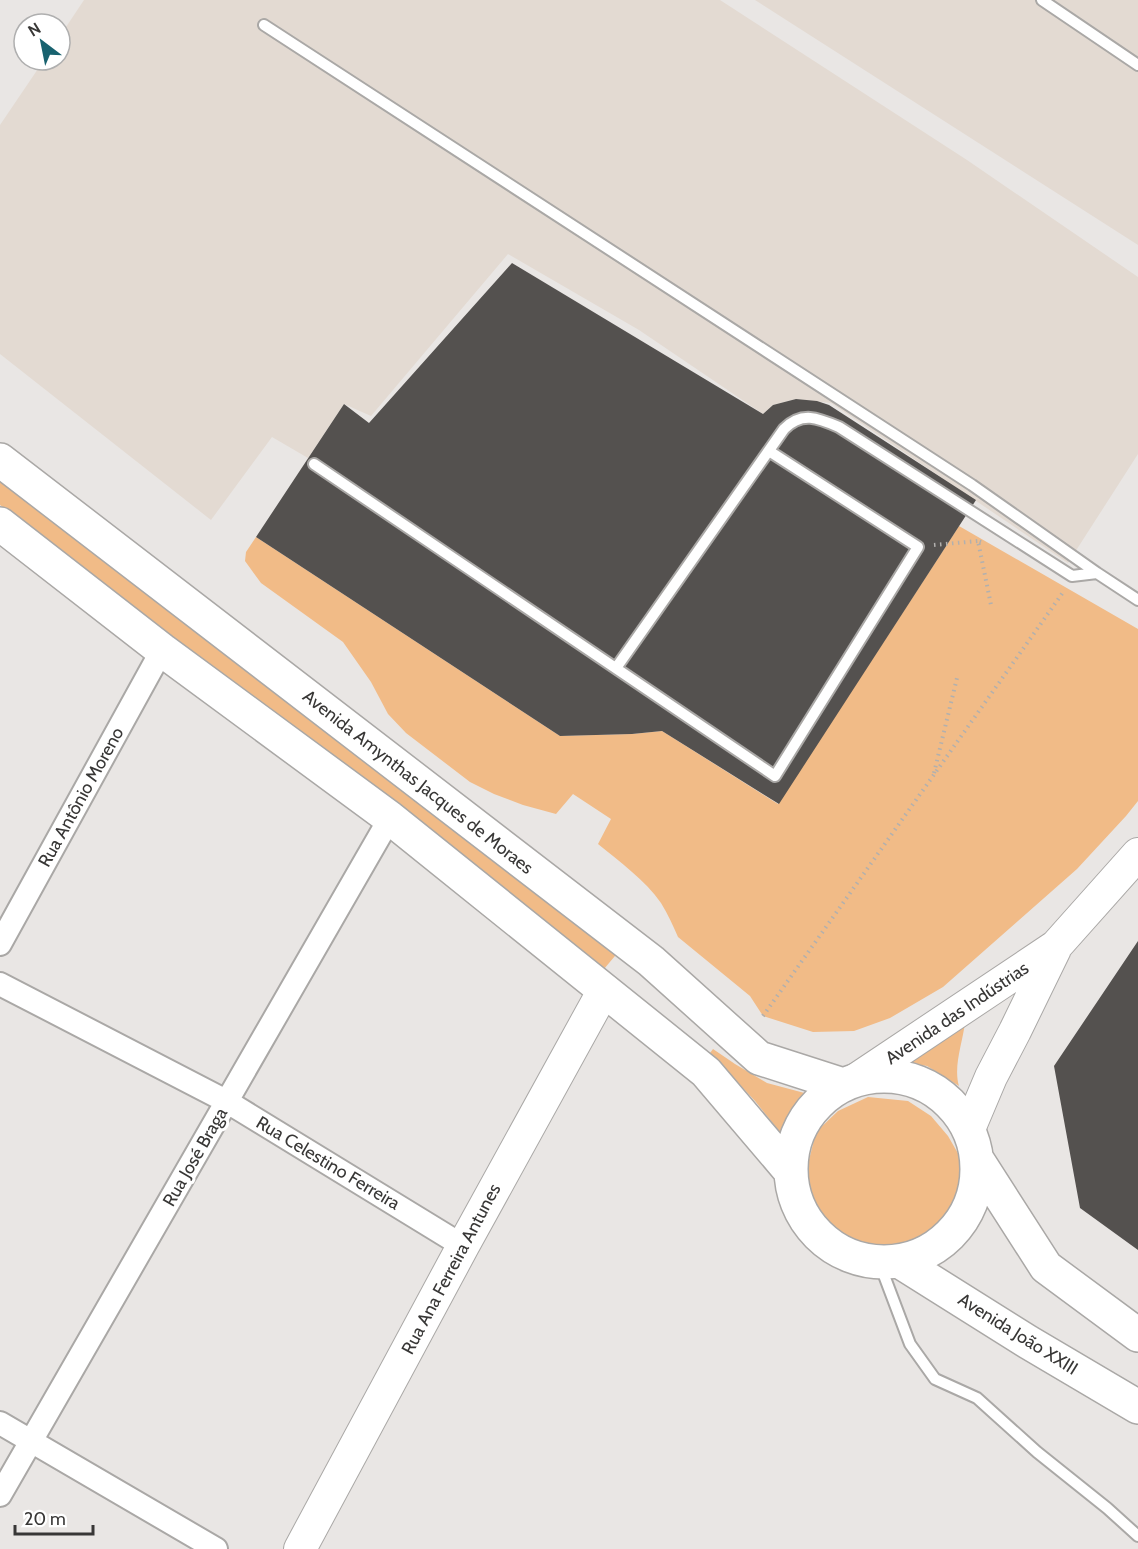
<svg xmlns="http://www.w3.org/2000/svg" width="1138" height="1549" font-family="Cabin,sans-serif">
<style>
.built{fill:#e3dad2}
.green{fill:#f1bb87}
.building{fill:#54514f}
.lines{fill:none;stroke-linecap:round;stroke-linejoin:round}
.lane-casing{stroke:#aaa8a6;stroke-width:14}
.street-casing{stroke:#aaa8a6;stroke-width:26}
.secondary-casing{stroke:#aaa8a6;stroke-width:34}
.primary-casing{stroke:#aaa8a6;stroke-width:36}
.path{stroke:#b2b0ae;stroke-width:4;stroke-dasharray:1.5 4.5;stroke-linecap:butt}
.lane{stroke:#fff;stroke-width:10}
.street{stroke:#fff;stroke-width:22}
.secondary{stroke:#fff;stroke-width:32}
.primary{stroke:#fff;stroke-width:33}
.labels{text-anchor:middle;stroke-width:6;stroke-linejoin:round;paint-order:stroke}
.street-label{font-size:18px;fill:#383736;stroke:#fff}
</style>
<rect width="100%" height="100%" fill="#e9e6e4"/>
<path class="built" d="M84,0H720L967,160L1138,277V454L1068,563L831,403L796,399L773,405L763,414L639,330L508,254L371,416L344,404L308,458L272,437L211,520L0,354V125L44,60H60V36Z
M755,0H1138V245Z"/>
<path class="green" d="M0,479L620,950L604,969L409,823L87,570L0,505Z
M959,526L1138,629V801L1126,816L1077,869L943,987L890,1018L854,1031L813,1032L763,1016L750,996L678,937C673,926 668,914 661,903C645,880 620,862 598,844L611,819L573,794L556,814L523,805L494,794L470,782L406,733L388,714L371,682L343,642L261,583L245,561L246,552L256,537L560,736L632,734L662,731L778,804Z
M965,1022C963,1042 953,1066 959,1086L927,1066L904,1062Z
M713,1049L735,1064L767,1083L812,1095C796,1110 791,1116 784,1137L755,1101L710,1053Z
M868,1097L908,1101L931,1116L948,1136L963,1162L960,1194L946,1223L917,1244L878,1253L844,1243L824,1222L811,1201L806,1172L816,1132L838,1111Z"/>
<path class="building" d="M512,263L763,414L773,405L796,399L817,401L829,405L976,500L779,804L662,731L632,734L560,736L256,537L344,404L369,423Z
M1138,941V1250L1080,1208L1054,1066Z"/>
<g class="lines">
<defs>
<path id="lane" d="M1042,0L1138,65
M264,25L972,485L1097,573L1138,600
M314,464L775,776L918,547L769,451
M616,668L784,429C802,411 818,418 839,427L1072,576L1097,573
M879,1262L910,1344L935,1379L977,1398L1037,1452L1107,1508L1138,1536"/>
<path id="street" d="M0,944L162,650
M0,984L226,1101L463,1246
M0,1423L216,1549
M0,1495L390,818"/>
<path id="secondary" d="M857,1079L1056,946L1138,854
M969,1129L991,1077L1015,1031L1055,949
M300,1549L463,1246L604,990"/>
<path id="primary" d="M0,460L651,961L759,1058L843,1085
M0,524L162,650L390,818L706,1072L791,1172
M791 1169a93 93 0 1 1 186 0a93 93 0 1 1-186 0Z
M978,1161L1046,1267L1138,1335
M899,1261L1028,1342L1138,1407"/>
</defs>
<use href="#lane" class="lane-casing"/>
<use href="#street" class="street-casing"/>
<use href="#secondary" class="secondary-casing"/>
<use href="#primary" class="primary-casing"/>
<path class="path" d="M981,542L978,541L991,605
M934,545L978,541
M934,773L957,678
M763,1016L1064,591"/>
<use href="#lane" class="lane"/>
<use href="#street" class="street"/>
<use href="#secondary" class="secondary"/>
<use href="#primary" class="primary"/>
</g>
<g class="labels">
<g class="street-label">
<text transform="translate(418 782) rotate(38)" y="6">Avenida Amynthas Jacques de Moraes</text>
<text transform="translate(81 797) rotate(-61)" y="6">Rua Antônio Moreno</text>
<text transform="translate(957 1013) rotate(-34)" y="6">Avenida das Indústrias</text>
<text transform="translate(195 1157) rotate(-60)" y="6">Rua José Braga</text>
<text transform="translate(328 1163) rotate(31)" y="6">Rua Celestino Ferreira</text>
<text transform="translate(451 1269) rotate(-62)" y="6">Rua Ana Ferreira Antunes</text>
<text transform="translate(1018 1334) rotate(32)" y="6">Avenida João XXIII</text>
</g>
</g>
<g transform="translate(42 42) rotate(328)"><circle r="28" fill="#ffffff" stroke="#afafaf" stroke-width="1.5"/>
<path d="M0-4.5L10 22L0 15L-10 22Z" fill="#18626f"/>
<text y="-9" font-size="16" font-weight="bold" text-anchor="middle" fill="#383736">N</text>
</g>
<path d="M15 1525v9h78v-9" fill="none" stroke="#383736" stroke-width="3"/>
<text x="24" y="1525" font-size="18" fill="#383736" stroke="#ffffff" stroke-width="4.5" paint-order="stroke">20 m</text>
</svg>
